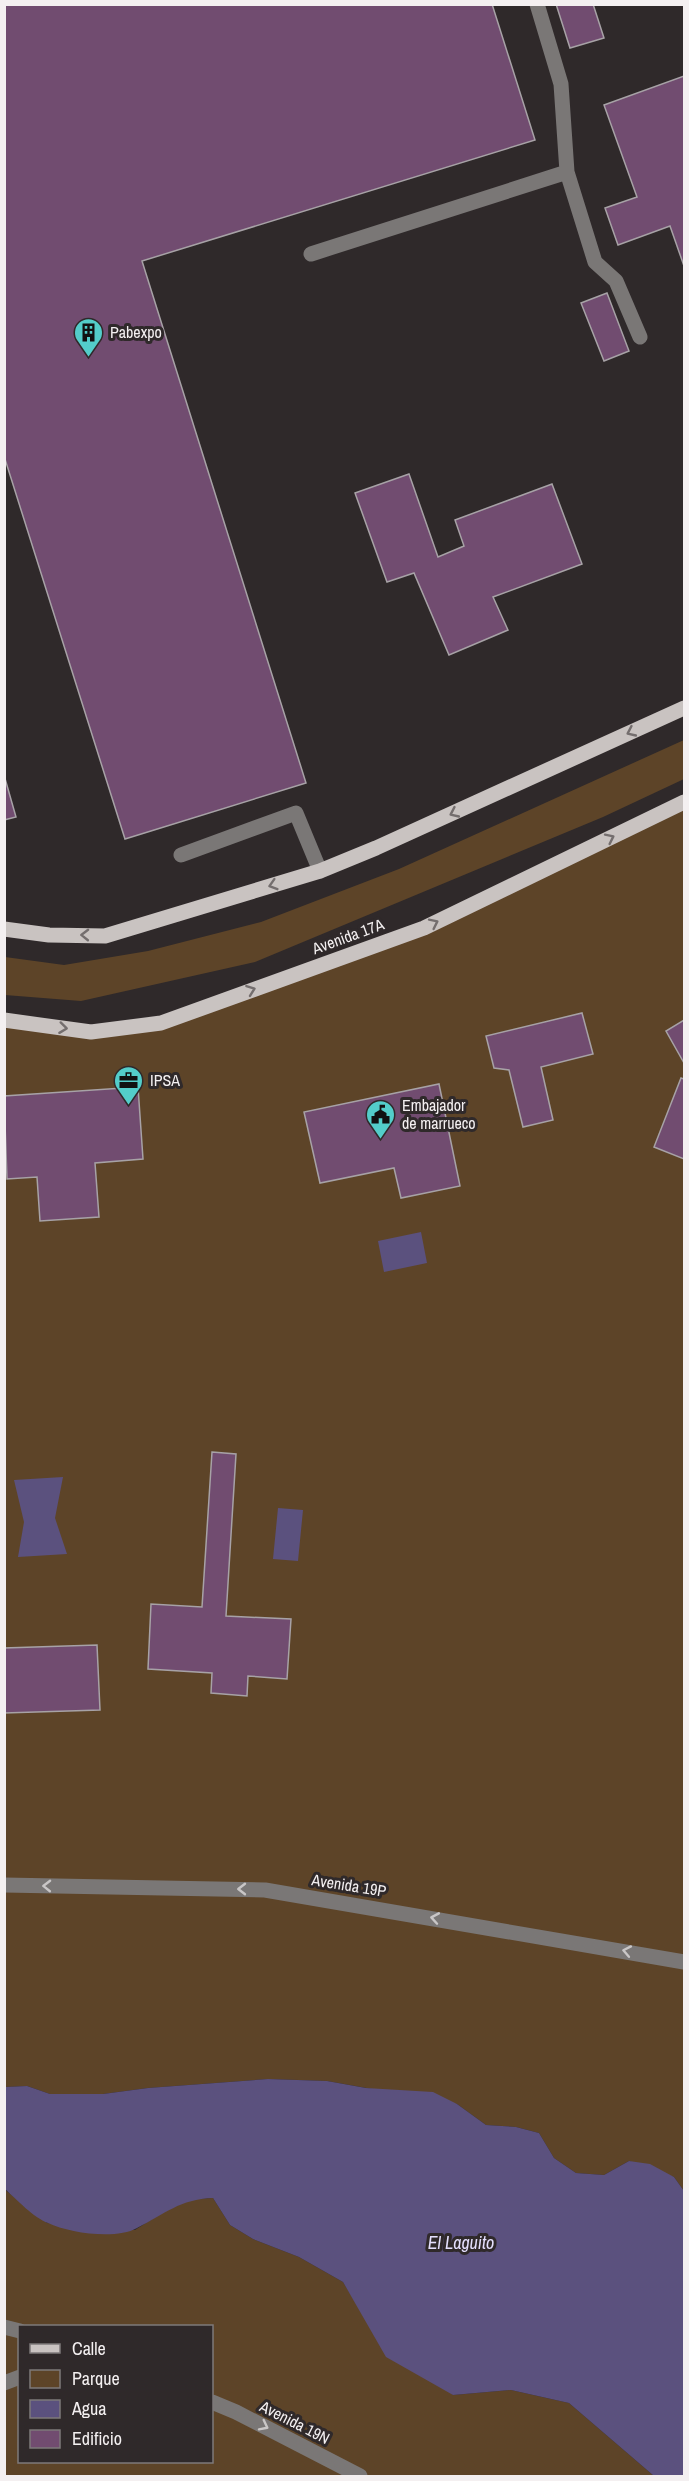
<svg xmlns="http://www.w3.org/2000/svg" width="689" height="2481" font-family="'Archivo Narrow',sans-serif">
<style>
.green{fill:#5d4428;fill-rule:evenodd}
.water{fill:#5b517e}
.building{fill:#714c70;stroke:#a7a2a6;stroke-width:1.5}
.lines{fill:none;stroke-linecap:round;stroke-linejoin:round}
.minor{stroke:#7a7776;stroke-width:15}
.major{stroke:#c9c3c1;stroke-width:15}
.oneway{stroke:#746e6e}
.oneway2{stroke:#c9c6c6}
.labels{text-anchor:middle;stroke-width:6;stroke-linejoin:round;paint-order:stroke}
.poi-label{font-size:16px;fill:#f4f0f1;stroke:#2f292a;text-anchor:start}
.street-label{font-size:16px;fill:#f4f0f1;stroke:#2f292a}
.water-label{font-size:18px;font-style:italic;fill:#e5e0fe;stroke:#2f292a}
</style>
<rect width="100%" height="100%" fill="#2f292a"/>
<path class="green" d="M684,740V779L603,817L255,962L81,1001L5,995V957L64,965L148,951L261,922L399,869Z
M684,802V2191L674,2177L629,2161L604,2175L576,2173L554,2158L539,2133L516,2127L486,2125L457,2104L327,2081L268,2079L148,2088L103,2094H50L27,2086L5,2087V1020L91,1032L161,1023L424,928Z
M4,2189L47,2223L135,2230L166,2210L192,2199L213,2198L230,2225L253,2239L299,2257L343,2282L359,2308L453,2395L511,2390L569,2403L654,2476H5ZM20,2326H212V2462H20Z"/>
<path class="water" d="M421,1232L427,1263L384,1272L378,1241Z
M63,1477L55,1518L67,1554L18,1557L24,1522L14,1480Z
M278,1508L303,1510L298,1561L273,1559Z
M268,2079L327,2081L366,2088L433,2092L457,2104L486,2125L516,2127L539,2133L554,2158L576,2173L604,2175L629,2161L650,2164L674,2177L684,2191V2476H654L569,2403L511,2390L453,2395L386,2357L343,2282L299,2257L253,2239L230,2225L213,2198C180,2199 165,2214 137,2228C116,2240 69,2233 48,2223C34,2218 16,2199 5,2189V2087L27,2086L50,2094H103L148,2088Z"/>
<path class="building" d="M4,4H492L535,140L142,261L306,783L125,839L4,456Z
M556,4H593L604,38L570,48Z
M684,76V266L670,226L618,245L605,208L637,197L604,105Z
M607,293L629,351L604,361L581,303Z
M409,474L438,557L464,546L455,520L552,484L582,564L493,597L508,630L449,655L414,573L387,582L355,493Z
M4,775L16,817L4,820Z
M582,1013L593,1054L541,1067L553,1120L523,1127L509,1070L494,1068L486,1036Z
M684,1020V1063L666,1031Z
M681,1078L684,1079V1159L654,1147Z
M439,1084L460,1186L401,1198L394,1168L320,1183L304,1112Z
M138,1087L143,1159L95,1163L99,1217L40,1221L37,1177L7,1179L4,1096Z
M212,1452L236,1454L226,1616L291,1619L287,1679L248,1676L247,1696L211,1693L212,1673L148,1669L151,1604L202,1607Z
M97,1645L100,1710L4,1713V1648Z"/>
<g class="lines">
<path class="minor" d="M537,4L561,84L567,172L595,262L616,281L640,337
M311,254L567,172
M181,855L296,813L320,871
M4,1885L265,1890L684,1962
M4,2327L20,2331
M4,2383L20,2377
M212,2402L236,2412L360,2476"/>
<path class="major" d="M4,929L49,935L105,936L320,871L376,848L684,708
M4,1020L91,1032L161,1023L424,928L684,802"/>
</g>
<defs><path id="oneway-chevron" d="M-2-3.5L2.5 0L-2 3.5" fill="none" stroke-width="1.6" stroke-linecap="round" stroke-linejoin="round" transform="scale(1.5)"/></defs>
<g class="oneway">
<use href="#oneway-chevron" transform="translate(631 732) rotate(155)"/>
<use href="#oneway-chevron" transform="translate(454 813) rotate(155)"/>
<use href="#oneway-chevron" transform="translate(610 838) rotate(-26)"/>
<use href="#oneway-chevron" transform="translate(273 885) rotate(163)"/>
<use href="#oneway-chevron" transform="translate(434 923) rotate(-26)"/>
<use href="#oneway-chevron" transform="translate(85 935) rotate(-179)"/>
<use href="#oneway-chevron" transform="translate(251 990) rotate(-20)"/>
<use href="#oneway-chevron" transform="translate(63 1028) rotate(7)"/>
</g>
<g class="oneway2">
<use href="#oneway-chevron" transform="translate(47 1886) rotate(-179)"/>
<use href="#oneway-chevron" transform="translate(242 1889) rotate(-180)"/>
<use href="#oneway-chevron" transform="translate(435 1918) rotate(-170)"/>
<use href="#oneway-chevron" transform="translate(627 1951) rotate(-169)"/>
<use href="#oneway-chevron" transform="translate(264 2426) rotate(27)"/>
</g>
<defs>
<symbol id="building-pin" viewBox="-11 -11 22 30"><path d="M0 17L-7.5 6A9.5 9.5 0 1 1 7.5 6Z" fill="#53cdca" stroke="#2f292a"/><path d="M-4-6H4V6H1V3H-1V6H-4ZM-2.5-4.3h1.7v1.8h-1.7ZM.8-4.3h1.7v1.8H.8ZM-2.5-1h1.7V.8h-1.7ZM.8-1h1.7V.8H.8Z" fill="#111"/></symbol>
<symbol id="office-pin" viewBox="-11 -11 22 30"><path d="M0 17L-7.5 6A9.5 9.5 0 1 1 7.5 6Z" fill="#53cdca" stroke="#2f292a"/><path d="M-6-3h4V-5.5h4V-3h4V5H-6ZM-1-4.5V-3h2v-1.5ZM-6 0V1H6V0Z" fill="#111"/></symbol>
<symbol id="civic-pin" viewBox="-11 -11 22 30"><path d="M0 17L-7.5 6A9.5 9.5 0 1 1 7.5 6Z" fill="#53cdca" stroke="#2f292a"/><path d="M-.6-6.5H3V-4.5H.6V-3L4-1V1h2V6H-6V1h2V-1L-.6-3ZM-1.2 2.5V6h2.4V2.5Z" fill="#111"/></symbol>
</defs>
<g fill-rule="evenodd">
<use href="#building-pin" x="72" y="316" width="33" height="45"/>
<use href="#office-pin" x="112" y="1064" width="33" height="45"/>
<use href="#civic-pin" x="364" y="1098" width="33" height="45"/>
</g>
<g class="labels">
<g class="poi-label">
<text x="110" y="338">Pabexpo</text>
<text x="150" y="1086">IPSA</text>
<text x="402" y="1111">Embajador<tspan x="402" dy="18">de marrueco</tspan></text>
</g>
<g class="street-label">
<text transform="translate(348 936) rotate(-20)" y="6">Avenida 17A</text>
<text transform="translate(349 1885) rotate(9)" y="6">Avenida 19P</text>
<text transform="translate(295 2422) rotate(27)" y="6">Avenida 19N</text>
</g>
<g class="water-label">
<text x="461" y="2249">El Laguito</text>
</g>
</g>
<rect width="689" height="2481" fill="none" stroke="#f4f0f1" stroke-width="12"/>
<rect x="18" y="2325" width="195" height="138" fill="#2f292a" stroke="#7e797a" stroke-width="1.5"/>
<rect x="30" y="2344" width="30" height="9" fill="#c9c3c1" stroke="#7e797a" stroke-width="1.5"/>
<text x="72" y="2355" font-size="18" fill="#f4f0f1">Calle</text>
<rect x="30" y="2370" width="30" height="18" fill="#5d4428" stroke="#7e797a" stroke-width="1.5"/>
<text x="72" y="2385" font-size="18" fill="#f4f0f1">Parque</text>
<rect x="30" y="2400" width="30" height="18" fill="#5b517e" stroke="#7e797a" stroke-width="1.5"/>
<text x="72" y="2415" font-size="18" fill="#f4f0f1">Agua</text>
<rect x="30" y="2430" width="30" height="18" fill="#714c70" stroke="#7e797a" stroke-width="1.5"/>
<text x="72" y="2445" font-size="18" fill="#f4f0f1">Edificio</text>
</svg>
